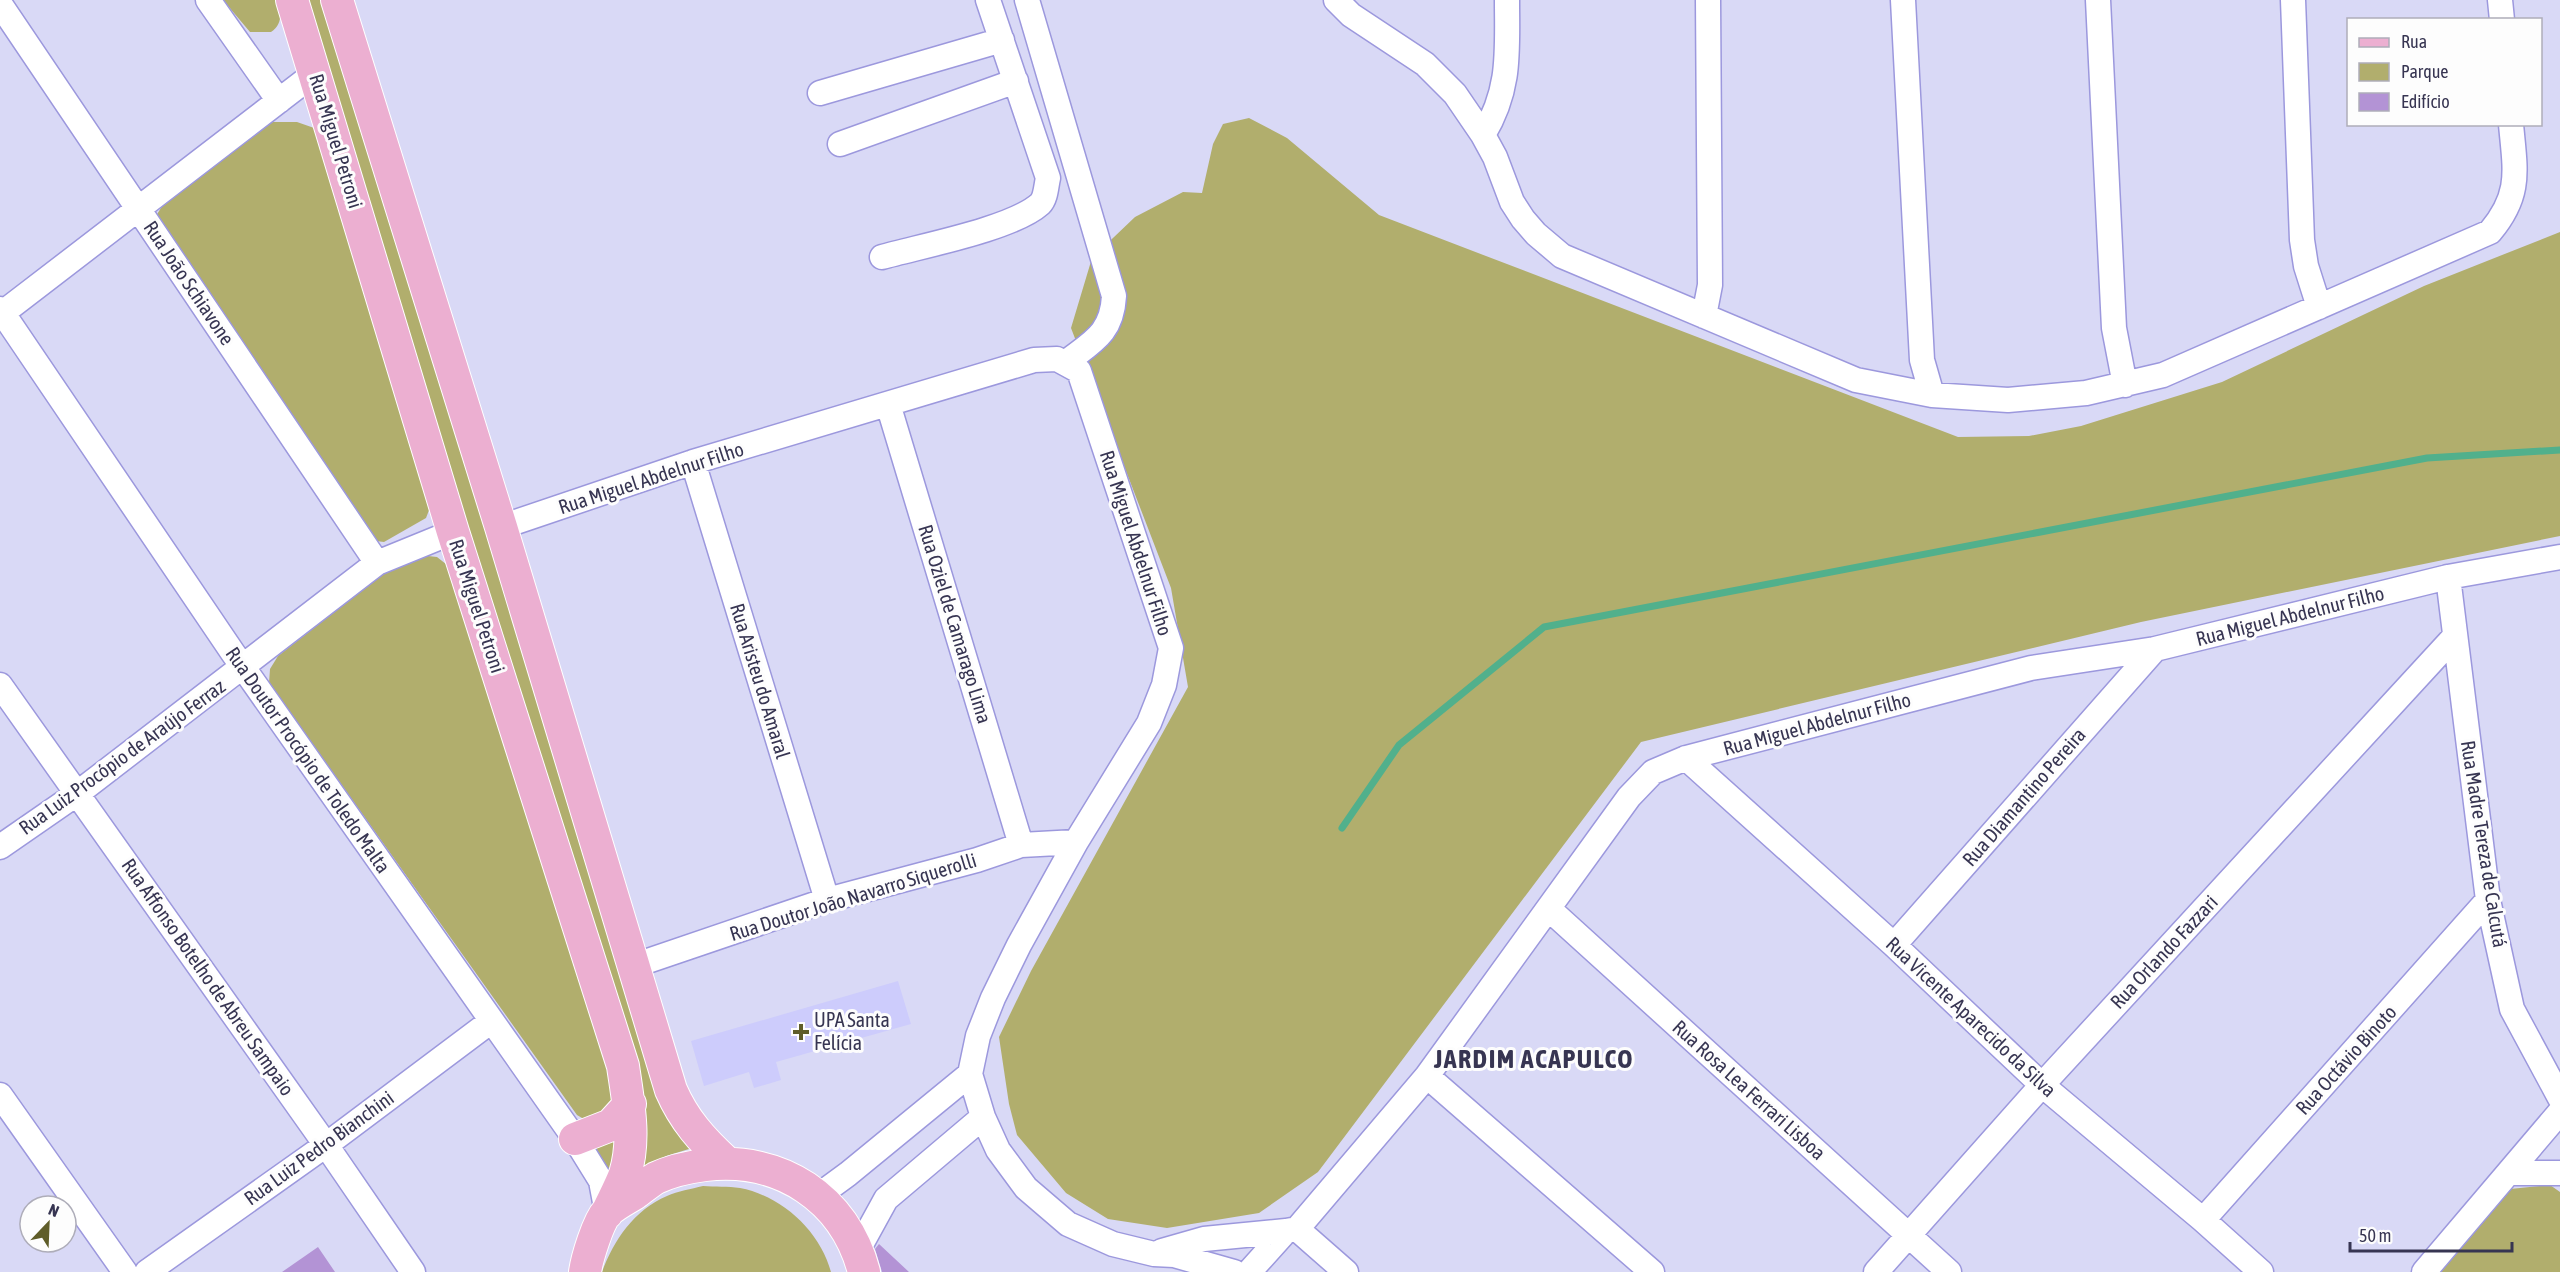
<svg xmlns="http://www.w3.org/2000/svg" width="2560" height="1272" font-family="'Asap Condensed',sans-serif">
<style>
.built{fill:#cdccfc}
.green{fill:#b1ae6d}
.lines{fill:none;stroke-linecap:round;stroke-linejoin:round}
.stream{stroke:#51b08c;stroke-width:7}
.building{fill:#b393d5}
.minor-casing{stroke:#9c98dd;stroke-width:27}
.major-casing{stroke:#fff;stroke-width:34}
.minor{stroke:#fff;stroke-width:24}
.major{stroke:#ecafd1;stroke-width:32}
.poi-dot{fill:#5f5d29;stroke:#fdfdfd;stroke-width:2}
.labels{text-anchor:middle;stroke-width:6;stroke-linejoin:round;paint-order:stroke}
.street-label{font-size:20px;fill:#373552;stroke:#fdfdfd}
.poi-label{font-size:20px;fill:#373552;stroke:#fdfdfd;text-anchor:start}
.district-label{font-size:26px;font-weight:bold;letter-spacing:1.5px;fill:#373552;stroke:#fdfdfd}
</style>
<rect width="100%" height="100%" fill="#d9d9f6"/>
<path class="built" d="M898,981L911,1024L776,1062L781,1080L754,1088L749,1072L704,1086L691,1041Z"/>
<path class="green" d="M223,0H278C281,12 283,24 271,32H250Z
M301,0H330L669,1118L675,1131L691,1146L689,1149L666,1156L641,1170L634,1160Z
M1249,118L1287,138L1379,215L1958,437L2029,436L2081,426L2222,382L2424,286L2560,232V536L2141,622L1641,742L1318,1172L1259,1213L1167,1228L1108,1219L1066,1193L1017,1135L1009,1104L999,1037L1031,971L1188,687L1171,588L1071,328L1092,258L1135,217L1183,192L1202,193L1213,144L1223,124Z
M273,122H297L317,129L431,505L426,518L384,542L376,541L156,216L164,203L263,125Z
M428,556L437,557L451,568L611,1067L615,1105L587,1121L577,1115L269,683L270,669L278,656L380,576L411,559Z
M616,1130L613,1177L600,1163L591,1138Z
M2550,1185L2560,1192V1272H2434L2510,1189Z
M703,1186C715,1187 728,1186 740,1188C782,1196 820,1231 831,1272H602C614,1240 634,1210 667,1196C678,1191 691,1189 703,1186Z"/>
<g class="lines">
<path class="stream" d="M1342,828L1399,745L1544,627L2427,458L2560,450"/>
</g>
<path class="building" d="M879,1244L909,1272H882L875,1249Z
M318,1247L335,1272H282Z"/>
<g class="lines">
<defs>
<path id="minor" d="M208,0L279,101
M1027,0L1114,296C1112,334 1092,342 1065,363
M1336,0L1351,15L1425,64L1455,94L1483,135L1495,157L1512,202L1523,219L1536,234L1562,256L1856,380L1932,395L2008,400L2086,393L2163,375L2490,232C2522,194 2515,170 2511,124
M1903,0L1922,360L1932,395
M2098,0L2114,328L2125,385
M2293,0L2302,240L2306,266L2319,307
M2500,0L2502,20
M0,4L377,563
M820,93L1002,40
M1483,135C1511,89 1507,51 1507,0
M840,144L1016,81
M882,257C921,246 1012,229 1040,204C1046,198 1046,186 1048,178L988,0
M0,309L233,653L575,1139L601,1181L607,1213
M0,315L315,73
M1704,316L1710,285L1708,0
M888,404L1021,845
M693,462L827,900
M501,527L693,462L1034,360L1057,359L1079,371L1171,648L1164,685L1149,723L1076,842L1019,945L993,998L978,1036L970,1074L983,1117L998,1150L1026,1188L1068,1224L1113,1244L1154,1254L1174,1255L1234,1272
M2448,577L2488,900L2512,1009L2560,1098
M0,685L326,1145L413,1272
M1686,758L1894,945L2042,1085L2203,1220L2261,1272
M0,847L78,793L377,563L453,532
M1549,909L1949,1272
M1894,945L2155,649
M633,966L827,900L977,860L1021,845L1076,842
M1427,1076L1652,1272
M0,1095L125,1272
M2510,1173H2560
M818,1196L848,1174L970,1074
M2203,1220L2488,900
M1297,1229L1346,1272
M858,1250L886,1199L983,1117
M1162,1251L1204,1239L1286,1231
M147,1272L326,1145L490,1022
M1249,1272L1286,1231L1297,1229L1427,1076L1629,797L1653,772L1686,758L2031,668L2155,649L2448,577L2560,557
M1876,1272L2042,1085L2455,636
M2424,1272L2560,1112"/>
<path id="major" d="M292,0L453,532L623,1066C628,1101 636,1139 625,1174C620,1187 613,1200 607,1213
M337,0L501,527L671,1090C684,1120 702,1140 726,1162
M575,1139L611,1125L630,1104
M585,1272C587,1258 598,1222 607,1212C614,1205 626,1199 634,1194C641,1189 649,1182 656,1178C671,1171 689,1167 705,1165C780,1156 845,1198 864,1272"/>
</defs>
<use href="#minor" class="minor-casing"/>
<use href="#major" class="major-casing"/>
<use href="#minor" class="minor"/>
<use href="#major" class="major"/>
</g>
<path class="poi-dot" d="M798 1023h6v6h6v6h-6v6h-6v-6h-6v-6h6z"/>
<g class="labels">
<g class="street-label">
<text transform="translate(336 141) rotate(73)" y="7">Rua Miguel Petroni</text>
<text transform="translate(189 283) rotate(56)" y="7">Rua João Schiavone</text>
<text transform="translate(651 478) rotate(-18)" y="7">Rua Miguel Abdelnur Filho</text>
<text transform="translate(1136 543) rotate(72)" y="7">Rua Miguel Abdelnur Filho</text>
<text transform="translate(477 606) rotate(72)" y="7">Rua Miguel Petroni</text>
<text transform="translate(2290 616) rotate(-14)" y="7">Rua Miguel Abdelnur Filho</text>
<text transform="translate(955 624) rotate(73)" y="7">Rua Oziel de Camarago Lima</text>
<text transform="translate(760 681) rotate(73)" y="7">Rua Aristeu do Amaral</text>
<text transform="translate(1817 724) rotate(-15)" y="7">Rua Miguel Abdelnur Filho</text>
<text transform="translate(122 757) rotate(-36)" y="7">Rua Luiz Procópio de Araújo Ferraz</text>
<text transform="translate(308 760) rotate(55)" y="7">Rua Doutor Procópio de Toledo Malta</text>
<text transform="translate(2024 797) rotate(-49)" y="7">Rua Diamantino Pereira</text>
<text transform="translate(2484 844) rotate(81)" y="7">Rua Madre Tereza de Calcutá</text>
<text transform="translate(853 897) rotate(-17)" y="7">Rua Doutor João Navarro Siquerolli</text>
<text transform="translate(2164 952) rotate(-47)" y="7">Rua Orlando Fazzari</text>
<text transform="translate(208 977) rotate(55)" y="7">Rua Affonso Botelho de Abreu Sampaio</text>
<text transform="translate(1971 1017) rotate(43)" y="7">Rua Vicente Aparecido da Silva</text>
<text transform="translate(2346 1060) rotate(-48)" y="7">Rua Octávio Binoto</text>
<text transform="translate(1749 1090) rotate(42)" y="7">Rua Rosa Lea Ferrari Lisboa</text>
<text transform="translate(319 1148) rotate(-36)" y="7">Rua Luiz Pedro Bianchini</text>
</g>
<g class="poi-label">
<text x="814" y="1027">UPA Santa<tspan x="814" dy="23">Felícia</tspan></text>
</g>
<g class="district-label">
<text x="1534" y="1068">JARDIM ACAPULCO</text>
</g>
</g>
<rect x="2347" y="18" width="195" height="108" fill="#fdfdfd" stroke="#aeadb9" stroke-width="1.5"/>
<rect x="2359" y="38" width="30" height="9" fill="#ecafd1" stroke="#aeadb9" stroke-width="1.5"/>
<text x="2401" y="48" font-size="18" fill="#373552">Rua</text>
<rect x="2359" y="63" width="30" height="18" fill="#b1ae6d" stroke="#aeadb9" stroke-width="1.5"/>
<text x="2401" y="78" font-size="18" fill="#373552">Parque</text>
<rect x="2359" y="93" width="30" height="18" fill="#b393d5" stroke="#aeadb9" stroke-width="1.5"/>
<text x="2401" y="108" font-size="18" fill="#373552">Edifício</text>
<g transform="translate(48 1224) rotate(23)"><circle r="28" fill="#fdfdfd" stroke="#aeadb9" stroke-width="1.5"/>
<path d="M0-4.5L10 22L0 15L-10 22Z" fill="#5f5d29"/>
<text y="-9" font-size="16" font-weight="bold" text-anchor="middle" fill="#373552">N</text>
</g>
<path d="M2350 1242v9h162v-9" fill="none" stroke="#373552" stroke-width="3"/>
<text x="2359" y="1242" font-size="18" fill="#373552" stroke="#fdfdfd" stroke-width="4.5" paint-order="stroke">50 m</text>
</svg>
